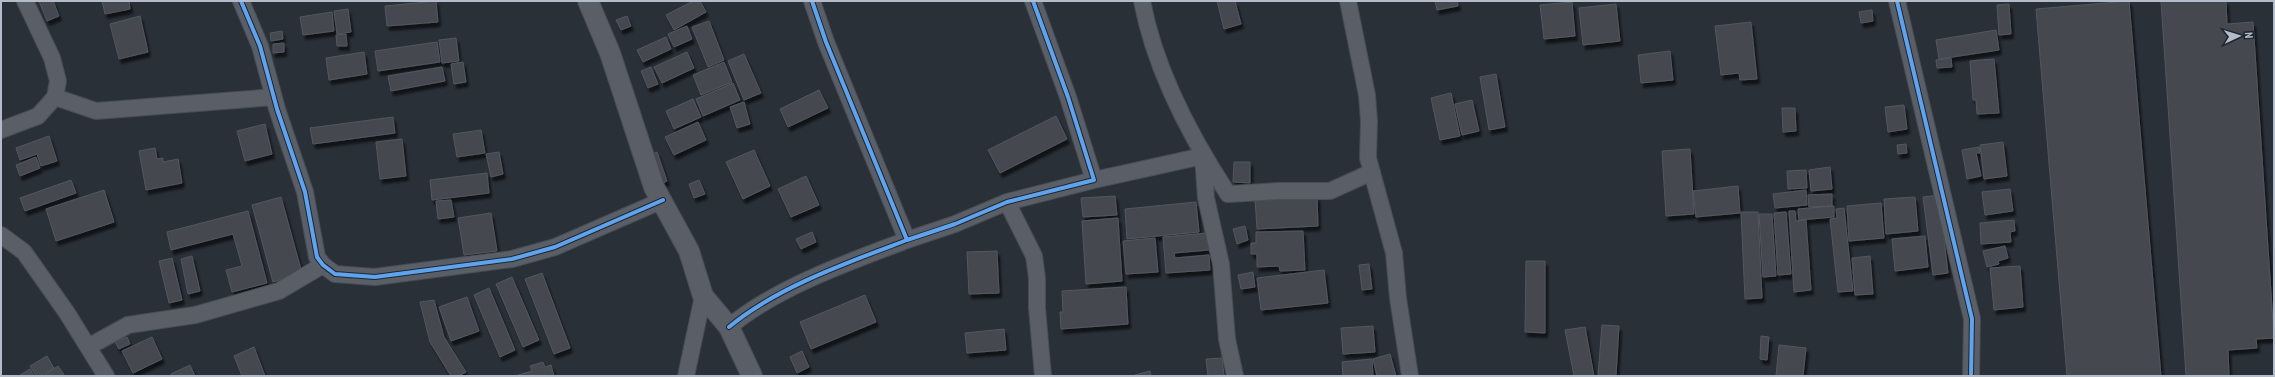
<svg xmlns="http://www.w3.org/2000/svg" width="2275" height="377" font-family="'PT Sans Narrow',sans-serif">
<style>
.building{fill:#444950;stroke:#52575f;filter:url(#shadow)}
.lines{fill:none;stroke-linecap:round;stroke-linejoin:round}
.minor-casing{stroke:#484c53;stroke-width:18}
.tertiary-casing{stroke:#484c53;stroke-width:22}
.minor{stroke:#5a5e66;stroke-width:16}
.tertiary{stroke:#5a5e66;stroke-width:20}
.cycleway-casing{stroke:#1d2633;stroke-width:6}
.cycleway{stroke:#60a3ed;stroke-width:4}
</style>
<defs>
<filter id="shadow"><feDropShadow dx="2.5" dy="4.5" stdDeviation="1" flood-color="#0009"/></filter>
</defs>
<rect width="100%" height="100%" fill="#2a3038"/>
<path class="building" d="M39,1H53L59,16L47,21Z
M102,1H129L130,9L105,14Z
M436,1L438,22L387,26L385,6Z
M693,1H700L706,12L674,30L666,15Z
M1217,1H1235L1241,24L1224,29Z
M1435,1H1457L1458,6L1437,10Z
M2129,1L2161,376H2067L2036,9Z
M2161,1H2226L2227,24L2253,22L2274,338L2256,339L2257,348L2228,350L2229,376H2186Z
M1572,2L1575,36L1544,39L1540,5Z
M1616,4L1620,41L1583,45L1579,8Z
M2009,4L2011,34L1999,35L1997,5Z
M348,9L351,32L337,34L334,11Z
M1872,10L1873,21L1861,23L1859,12Z
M332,12L334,31L303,35L300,17Z
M140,16L148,52L119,59L110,24Z
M627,16L631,26L621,30L616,20Z
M709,21L724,60L708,67L692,27Z
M1751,22L1757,79L1740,80L1739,73L1721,75L1715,26Z
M687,26L692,39L674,47L668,34Z
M1996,30L1999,50L1939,59L1936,40Z
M282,31L283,39L271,41L270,33Z
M346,34L347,46H337L336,35Z
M666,37L671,49L643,62L637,50Z
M456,38L459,61L442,63L439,40Z
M437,42L440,62L378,71L375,51Z
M284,43V52L273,53V44Z
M1670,51L1673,80L1641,83L1638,55Z
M364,52L367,74L329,80L326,58Z
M687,52L694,68L662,83L654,67Z
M744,54L761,93L744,100L728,61Z
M1951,58L1952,67L1937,68L1936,60Z
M1994,59L1999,113L1977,114L1976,100H1973L1970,61Z
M463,62L466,82L454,84L451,64Z
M724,62L732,82L701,95L693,75Z
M442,67L445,81L391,91L388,76Z
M651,67L658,84L648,88L641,71Z
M1496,74L1505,127L1489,130L1480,77Z
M733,83L740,100L703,116L696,99Z
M819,90L828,108L788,127L780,109Z
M1451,93L1460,136L1440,140L1431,98Z
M693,99L701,117L674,129L666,111Z
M1472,100L1479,131L1462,135L1455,104Z
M744,102L750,124L737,128L730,107Z
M1904,105L1907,129L1888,132L1885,107Z
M1782,108H1795L1796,131L1783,132Z
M1056,116L1067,139L1000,173L988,150Z
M393,117L395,133L313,144L310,128Z
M698,122L706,140L674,155L665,137Z
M265,124L272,154L245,161L237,131Z
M481,130L485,153L457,157L453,134Z
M49,136L57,161L41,166L37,154L20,160L16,148Z
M402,139L406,176L380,179L376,142Z
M2003,142L2007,176L1984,179L1980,145Z
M1906,144L1907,153L1898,154L1897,145Z
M1979,147L1980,153H1976L1981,176L1967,179L1962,150Z
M155,148L157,159L163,158V162L178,159L182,183L146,190L139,151Z
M1690,149L1694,214L1666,216L1662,151Z
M754,150L770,186L743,199L726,162Z
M499,152L503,174L491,177L486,154Z
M657,152L667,181L663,183L653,154Z
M36,157L40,168L20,176L16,165Z
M1234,162H1250V183L1233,182Z
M1830,167L1832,189L1811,191L1809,170Z
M1806,170L1807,188L1788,189L1787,171Z
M487,173L489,193L432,200L430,180Z
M806,176L819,205L791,217L778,189Z
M71,180L76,193L25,211L20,198Z
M699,180L705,194L694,198L689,184Z
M1738,186L1740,213L1696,217L1693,191Z
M2010,189L2013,211L1985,215L1982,192Z
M104,190L114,222L56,241L46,209Z
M1806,190L1807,205L1775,208L1773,194Z
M1832,194V206L1809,207L1808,195Z
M1939,195L1948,273L1933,275L1923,197Z
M1115,196L1117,215L1083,217L1081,198Z
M1317,196L1318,226L1257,229L1255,199Z
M281,197L302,273L273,282L252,205Z
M1915,197L1918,231L1886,234L1884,199Z
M451,200L454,217L438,219L436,201Z
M1196,202L1199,232L1127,239L1125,209Z
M1881,203L1884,238L1849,241L1847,206Z
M1834,206V217L1799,220L1798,209Z
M1844,208L1853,291L1838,292L1830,219L1837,218L1836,209Z
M248,211L267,283L232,292L226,270L242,266L233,234L171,250L167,232Z
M1789,211H1795L1796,221L1806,220L1811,290L1794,292Z
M1741,212H1758L1762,298L1745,299Z
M1786,212L1791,274L1778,275L1774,213Z
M491,213L497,251L464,255L458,218Z
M1759,214H1772L1776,276L1763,277Z
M1118,218L1122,281L1086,284L1082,221Z
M2014,220L2015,231L2010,232L2011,242L1981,244L1980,223Z
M1245,226L1248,240L1237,244L1233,229Z
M1303,231L1305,270L1280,271L1279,266L1257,267V254H1251V243H1256V232Z
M812,232L816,242L801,249L796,239Z
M1207,233L1209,250L1174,253L1175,258L1209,255L1210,270L1166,273L1163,237Z
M1925,236L1928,267L1895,271L1892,239Z
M1155,238L1158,272L1126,274L1123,241Z
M2005,246L2008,258L1998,261L1999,264L1987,267L1983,251Z
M997,251L999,293L969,294L967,252Z
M192,256L200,291L188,294L181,259Z
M1870,256L1873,294L1855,295L1852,258Z
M172,258L182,300L169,303L159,261Z
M1526,261H1545V333L1525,332Z
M1369,264L1372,289L1362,290L1359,265Z
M2020,266L2023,307L1994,310L1990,268Z
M1324,270L1328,303L1261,310L1257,278Z
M1253,272L1255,287L1241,289L1238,275Z
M542,273L570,348L554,354L525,279Z
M512,277L539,340L523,347L496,284Z
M1126,287L1128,324L1061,329L1060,312H1063L1062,291Z
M489,288L515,350L500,357L474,295Z
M865,295L876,322L811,349L800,322Z
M467,297L479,331L451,341L439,307Z
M434,300L444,337L466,372L459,376H451L430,342L420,302Z
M1602,325L1619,326L1616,376H1598Z
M1373,326L1375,352L1343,354L1341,328Z
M1585,327L1594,376H1574L1565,330Z
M1004,329L1006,350L967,353L965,333Z
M1761,336L1769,337L1767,360L1760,359Z
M127,337L130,344L119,349L115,342Z
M152,337L162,359L133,373L122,351Z
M1779,345L1806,348L1803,376H1776Z
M254,347L265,376H242L234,356Z
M802,351L809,367L797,373L790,357Z
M1390,354L1396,376H1377L1373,359Z
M47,356L54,368L40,376H36L30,366Z
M1222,358L1224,375L1208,376L1206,359Z
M1372,359L1373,376H1343L1342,362Z
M543,362L545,367L551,365L554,376H515L532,371L530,366Z
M190,365L195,376H171V374Z
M58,366L65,376H43Z
M30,369L34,376H21L20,375Z
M1150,371L1151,376H1136L1135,375Z"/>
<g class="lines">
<defs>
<path id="minor" d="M241,1L260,46L277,109L305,192L317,257L323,265L335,274L375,277L512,259L555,247L663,200
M1142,1C1155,70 1190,136 1228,194L1280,191H1330L1372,172
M1348,1L1367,95L1369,121L1368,158L1394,253L1398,298L1410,376
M1897,1L1972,319L1971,376
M55,97L96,111L274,97
M1,130L38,116L55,97L58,81L52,58L25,1
M1094,180L1203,156L1206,198L1221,264L1227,339L1235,376
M1007,202L1034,256L1037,278V308L1043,376
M1,235L24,252L67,313L106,376
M907,240L955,224L1007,202L1094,180L1068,97L1033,1
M729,327C777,287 849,262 907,240L826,42L812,1
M88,347L128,325L195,315L279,291L323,265
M686,376L703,296"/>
<path id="tertiary" d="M588,1L610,53L654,187L689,251L703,296L729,327L752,376"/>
</defs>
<use href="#minor" class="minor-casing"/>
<use href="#tertiary" class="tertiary-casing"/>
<use href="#minor" class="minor"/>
<use href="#tertiary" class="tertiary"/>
<defs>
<path id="cycleway" d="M241,1L260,46L277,109L305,192L317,257L323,265L335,274L375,277L512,259L555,247L663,200
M1897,1L1972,319L1971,376
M907,240L955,224L1007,202L1094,180L1068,97L1033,1
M729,327C777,287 849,262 907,240L826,42L812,1"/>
</defs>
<use href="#cycleway" class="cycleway-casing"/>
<use href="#cycleway" class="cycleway"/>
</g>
<rect width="2275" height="377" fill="none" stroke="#b4bcc9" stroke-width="4"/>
<g transform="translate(2239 36) rotate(86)" stroke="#1d2633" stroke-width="3" paint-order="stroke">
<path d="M0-3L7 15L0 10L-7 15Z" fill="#b4bcc9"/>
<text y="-6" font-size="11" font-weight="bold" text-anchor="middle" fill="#b4bcc9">N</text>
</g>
</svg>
